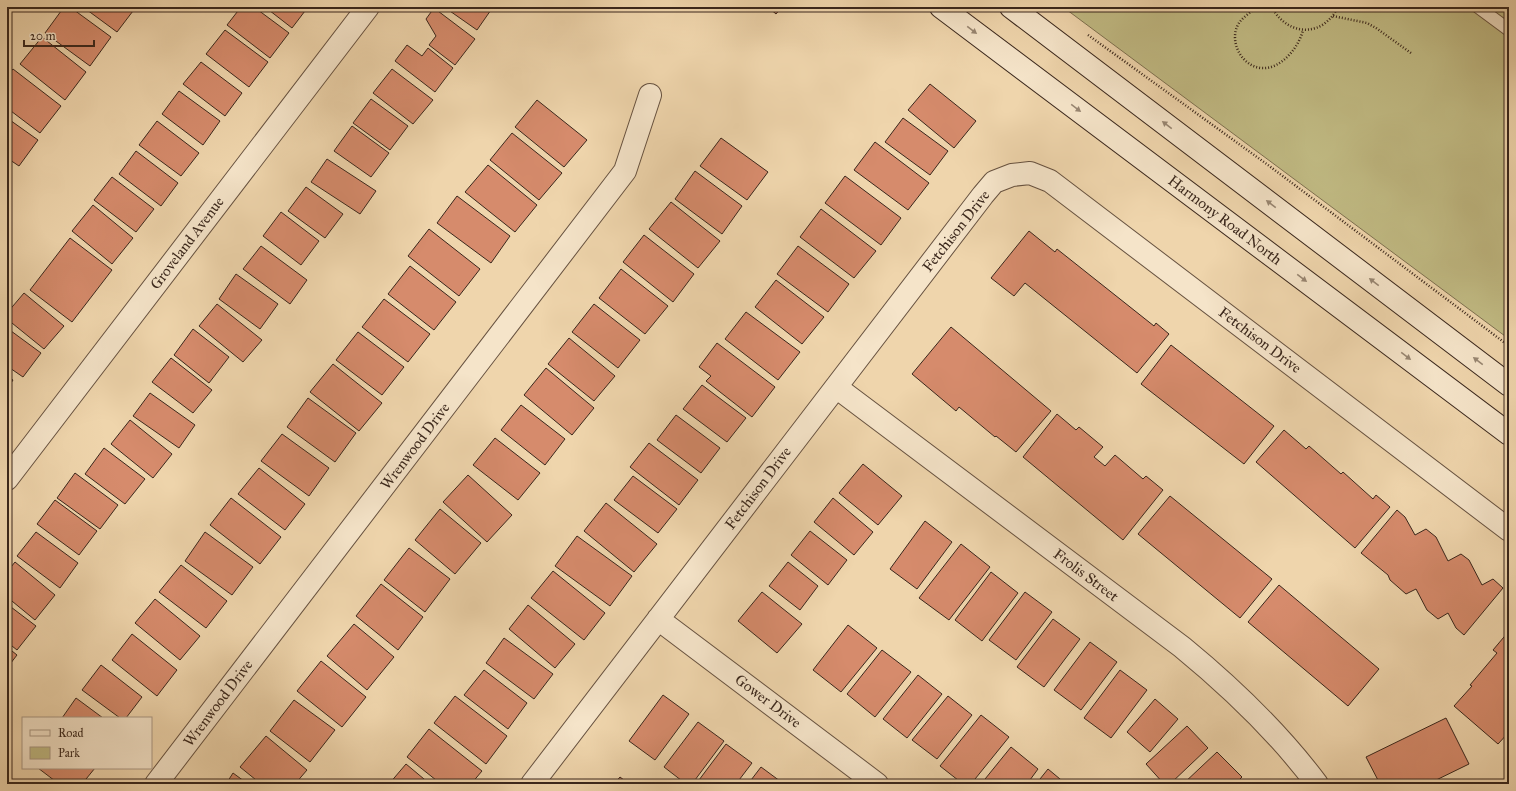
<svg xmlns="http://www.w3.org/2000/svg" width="1516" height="791" font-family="'IM FELL Great Primer',serif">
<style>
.green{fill:#c1bb84;stroke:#7e7150}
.building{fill:#d68b6c;stroke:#3a271c}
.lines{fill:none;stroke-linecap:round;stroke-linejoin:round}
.lane-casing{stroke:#675240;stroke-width:14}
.street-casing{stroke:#675240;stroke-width:24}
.secondary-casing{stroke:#3a271c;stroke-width:24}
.path{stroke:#3a271c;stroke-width:2.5;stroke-dasharray:1 2;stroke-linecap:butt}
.lane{stroke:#f5e4c9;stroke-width:12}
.street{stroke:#f5e4c9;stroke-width:22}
.secondary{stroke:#f5e4c9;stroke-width:22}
.oneway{fill:#988672}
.labels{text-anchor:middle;stroke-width:4;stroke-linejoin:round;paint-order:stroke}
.street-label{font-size:15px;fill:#3a271c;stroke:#f5e4c9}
</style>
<rect width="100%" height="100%" fill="#efd5ac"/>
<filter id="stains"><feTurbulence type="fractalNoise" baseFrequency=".005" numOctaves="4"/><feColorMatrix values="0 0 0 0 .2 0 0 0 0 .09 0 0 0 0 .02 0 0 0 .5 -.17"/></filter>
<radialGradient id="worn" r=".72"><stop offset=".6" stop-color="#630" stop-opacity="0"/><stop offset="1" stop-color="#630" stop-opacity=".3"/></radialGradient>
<path class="green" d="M1063,7H1509V339Z"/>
<path class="building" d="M64,7H70L111,37L90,66L45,33Z
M83,7H136L117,32Z
M241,7H254L289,33L270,58L227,25Z
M265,7H308L292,28Z
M449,7H493L477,30L447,9Z
M768,7H782L776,14Z
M434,8L475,39L455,65L429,45L436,36L426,19Z
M225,30L268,62L249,87L206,54Z
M42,37L86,72L65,100L20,64Z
M407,45L422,56L428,48L453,68L435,92L395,61Z
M201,62L242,93L225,116L183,84Z
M13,69L61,106L40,133L7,108V76Z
M392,69L433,100L413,124L373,93Z
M930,84L976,121L954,148L908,110Z
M179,91L220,121L203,145L162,114Z
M371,99L408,126L390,150L353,123Z
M537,100L587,140L564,167L515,127Z
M7,118L38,140L19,166L7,158Z
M903,118L948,151L930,175L885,142Z
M157,121L199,153L181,176L139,145Z
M352,126L389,153L371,177L334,151Z
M512,133L562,173L539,200L490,160Z
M721,138L768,172L747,200L700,166Z
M875,142L929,183L908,210L854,170Z
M136,151L178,183L161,206L119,174Z
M327,159L376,191L360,214L311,182Z
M488,165L537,205L515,232L465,192Z
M695,171L742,206L722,234L675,199Z
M845,176L901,218L881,245L825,203Z
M112,177L154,209L136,232L94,200Z
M306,187L343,214L325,238L288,211Z
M457,196L510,236L491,263L437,223Z
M671,202L720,241L698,268L649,229Z
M93,205L133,238L112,264L72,231Z
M821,209L876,251L854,278L800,237Z
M281,212L319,241L301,265L263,236Z
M429,229L480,269L459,296L408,256Z
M1029,231L1055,252L1057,249L1154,326L1156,323L1169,334L1137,373L1025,283L1014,296L991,278Z
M644,235L694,274L673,302L623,262Z
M70,238L112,270L72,322L30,290Z
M261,246L307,280L290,304L243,269Z
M798,246L849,284L828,312L777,274Z
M410,266L456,302L434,330L388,294Z
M621,269L668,306L645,334L599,298Z
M236,274L278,304L260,329L219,299Z
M776,280L824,317L802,344L755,307Z
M24,293L64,326L44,349L7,319V313Z
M384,299L430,334L408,362L362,327Z
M217,304L262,340L243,362L199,326Z
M594,304L640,340L618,368L572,332Z
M746,312L800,352L778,380L725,339Z
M951,327L1051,411L1016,452L996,436L995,437L959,407L956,411L912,374Z
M7,328L41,353L23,377L7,366Z
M193,329L229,357L209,383L174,355Z
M358,332L404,367L382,395L336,360Z
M569,338L615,376L594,401L548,364Z
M717,343L775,387L752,417L706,381L711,376L699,367Z
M1171,345L1274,426L1244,464L1141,384Z
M171,358L212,390L193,413L152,382Z
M333,364L382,403L359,431L310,392Z
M546,368L594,408L572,435L524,395Z
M7,376L13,380L7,389Z
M702,385L746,418L727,442L683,409Z
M150,393L195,425L179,448L133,416Z
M308,398L356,433L335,462L287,427Z
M521,405L565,439L545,465L501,430Z
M1057,414L1076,430L1079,427L1103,447L1094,457L1105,466L1115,455L1143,479L1146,476L1163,490L1123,540L1023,457Z
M676,415L720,448L701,473L657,440Z
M130,420L172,454L153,478L111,444Z
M1284,430L1306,449L1309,446L1341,474L1343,472L1373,499L1376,495L1390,507L1355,548L1256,462Z
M282,434L329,468L309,496L261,461Z
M495,438L540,473L518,500L473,465Z
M649,443L698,480L679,505L630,467Z
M104,448L145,479L125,504L85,474Z
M863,464L902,496L878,525L839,493Z
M259,468L305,504L285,530L238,494Z
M75,473L118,505L100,529L57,498Z
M468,475L512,515L487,542L443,502Z
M633,476L677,509L658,533L614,500Z
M1170,496L1272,579L1240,618L1138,534Z
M231,498L281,537L260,564L210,525Z
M833,498L873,532L854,555L814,522Z
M55,500L97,531L79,555L37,524Z
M606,503L657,544L634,572L584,531Z
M440,509L481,543L455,574L415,540Z
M1397,510L1405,517L1415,535L1426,529L1436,537L1448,561L1461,554L1469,560L1482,585L1493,579L1503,588L1464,635L1456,628L1448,613L1438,619L1427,610L1416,589L1406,594L1390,580L1388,575L1361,553Z
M925,521L952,542L917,589L890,569Z
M810,531L847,560L828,585L791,555Z
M36,532L78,563L60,588L17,556Z
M205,532L253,567L232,595L185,561Z
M577,536L632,576L610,606L555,566Z
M961,544L990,567L949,620L919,598Z
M409,548L450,579L425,612L384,580Z
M15,562L55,595L35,620L7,597V572Z
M788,562L818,586L800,610L769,586Z
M181,565L227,601L206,628L159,592Z
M553,571L605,613L584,640L531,598Z
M991,572L1018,593L982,641L955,620Z
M381,584L423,617L398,650L356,616Z
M1279,585L1379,669L1348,706L1248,622Z
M762,592L802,624L777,653L738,621Z
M1025,592L1052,612L1016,660L989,640Z
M155,599L200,636L180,660L135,623Z
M7,604L36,626L17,650L7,642Z
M528,605L575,644L555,668L509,629Z
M1053,619L1080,639L1044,687L1017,667Z
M354,624L394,657L367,690L327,656Z
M848,625L877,648L841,692L813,670Z
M1509,631V732L1498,744L1454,706L1472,686L1470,685L1497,653L1493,650Z
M132,634L177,670L157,696L112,660Z
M504,638L553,674L534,699L486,663Z
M1090,642L1117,662L1081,710L1054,690Z
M7,647L17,655L7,668Z
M882,650L911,672L875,717L847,694Z
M321,661L366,697L342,727L297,691Z
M101,665L142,697L126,718H120L82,690Z
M484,670L527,703L508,729L464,695Z
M1120,670L1147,690L1111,738L1084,718Z
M918,675L942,694L907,738L883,719Z
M663,695L689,714L655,760L629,741Z
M455,696L507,736L486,764L434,723Z
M948,696L972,715L937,759L912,740Z
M76,698L103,718H62Z
M1155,699L1178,719L1150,752L1127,732Z
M294,700L335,730L310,762L270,731Z
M981,715L1009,737L971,784H963L940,766Z
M1446,718L1469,764L1428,784H1380L1366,757Z
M698,722L724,741L692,784H686L664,767Z
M1187,726L1208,748L1170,784H1164L1146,764Z
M429,729L482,771L471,784H441L407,757Z
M266,736L307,770L295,784H261L240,767Z
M726,744L752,763L736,784H696Z
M1011,747L1038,769L1027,784H981Z
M1217,752L1242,777L1235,784H1183Z
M406,764L430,784H389Z
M761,767L784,784H748Z
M38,768H95L82,784H59Z
M1048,769L1066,784H1036Z
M233,773L248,784H226Z
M620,777L629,784H614Z"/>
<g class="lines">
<defs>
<path id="lane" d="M1478,7L1509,30"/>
<path id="street" d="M836,387L1182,647C1232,688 1278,732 1317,784
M7,479L368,7
M658,619L877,784
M156,784L625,171L650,95
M532,784L983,195L994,182L1012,175L1030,173L1050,181L1509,530"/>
<path id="secondary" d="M941,7L1509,434
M1011,7L1509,385"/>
</defs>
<use href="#lane" class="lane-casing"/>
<use href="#street" class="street-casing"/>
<use href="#secondary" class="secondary-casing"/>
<path class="path" d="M1257,7C1251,12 1243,17 1239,23C1228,40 1241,66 1261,68C1281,70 1299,47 1303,30
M1272,7C1281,26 1304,37 1324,24C1330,19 1335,15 1337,7
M1333,16L1367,23L1376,28L1411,53
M1088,35L1268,165L1509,346"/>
<use href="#lane" class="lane"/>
<use href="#street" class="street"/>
<use href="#secondary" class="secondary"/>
</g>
<defs><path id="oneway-solid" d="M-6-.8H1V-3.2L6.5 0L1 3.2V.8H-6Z"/></defs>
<g class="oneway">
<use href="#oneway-solid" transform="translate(972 30) rotate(37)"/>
<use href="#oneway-solid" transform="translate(1076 108) rotate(37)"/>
<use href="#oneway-solid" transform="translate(1167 125) rotate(-143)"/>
<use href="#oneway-solid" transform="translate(1271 204) rotate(-143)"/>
<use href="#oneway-solid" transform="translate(1302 278) rotate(37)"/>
<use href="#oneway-solid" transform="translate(1374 282) rotate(-143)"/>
<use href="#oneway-solid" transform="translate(1406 356) rotate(37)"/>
<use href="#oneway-solid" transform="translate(1478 361) rotate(-143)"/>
</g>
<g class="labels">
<g class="street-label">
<text transform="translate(1225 220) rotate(37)" y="5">Harmony Road North</text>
<text transform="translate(956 231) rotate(-52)" y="5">Fetchison Drive</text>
<text transform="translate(187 243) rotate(-53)" y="5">Groveland Avenue</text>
<text transform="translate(1260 340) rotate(37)" y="5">Fetchison Drive</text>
<text transform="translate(415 446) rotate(-53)" y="5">Wrenwood Drive</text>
<text transform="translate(758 488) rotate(-53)" y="5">Fetchison Drive</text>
<text transform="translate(1086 575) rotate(37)" y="5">Frolis Street</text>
<text transform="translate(768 701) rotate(37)" y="5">Gower Drive</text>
<text transform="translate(218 703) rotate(-53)" y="5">Wrenwood Drive</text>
</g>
</g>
<rect width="1516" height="791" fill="none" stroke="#efd5ac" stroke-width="24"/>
<rect x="8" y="8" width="1500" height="775" fill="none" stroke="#3a271c" stroke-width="2"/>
<rect x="12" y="12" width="1492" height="767" fill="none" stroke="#3a271c"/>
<rect x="22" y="717" width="130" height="52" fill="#f5e4c9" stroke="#aa9884"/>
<rect x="30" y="730" width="20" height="6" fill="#f5e4c9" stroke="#aa9884"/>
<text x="58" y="737" font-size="12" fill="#3a271c">Road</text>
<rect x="30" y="747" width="20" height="12" fill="#c1bb84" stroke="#aa9884"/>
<text x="58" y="757" font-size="12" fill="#3a271c">Park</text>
<path d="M24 40v6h70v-6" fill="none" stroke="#3a271c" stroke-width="2"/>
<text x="30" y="40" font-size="12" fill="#3a271c" stroke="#f5e4c9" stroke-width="3" paint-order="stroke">20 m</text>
<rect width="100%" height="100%" filter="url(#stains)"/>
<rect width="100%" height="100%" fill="url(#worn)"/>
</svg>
